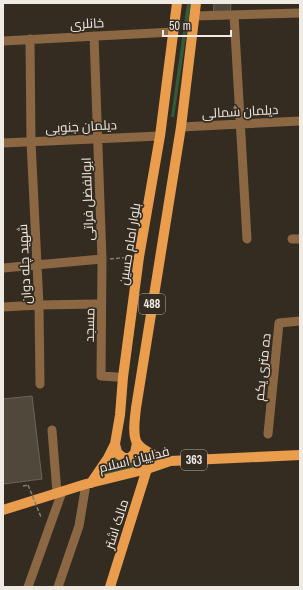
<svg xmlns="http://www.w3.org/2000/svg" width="303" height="590" font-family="'Archivo Narrow',Cairo,sans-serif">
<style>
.green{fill:#315b39}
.building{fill:#51483c;stroke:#6d6457}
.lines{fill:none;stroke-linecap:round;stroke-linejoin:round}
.path{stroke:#837d73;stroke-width:1.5;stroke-dasharray:4 2;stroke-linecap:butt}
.minor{stroke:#8c6743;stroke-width:9}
.major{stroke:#ea9e4d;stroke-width:10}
.path-bridge{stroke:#837d73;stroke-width:1.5;stroke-dasharray:4 2;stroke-linecap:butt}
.labels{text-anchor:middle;stroke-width:3.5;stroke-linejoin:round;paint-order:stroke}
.shield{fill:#342c21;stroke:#b7b1a9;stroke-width:1}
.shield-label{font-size:12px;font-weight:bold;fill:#efeae3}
.street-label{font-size:13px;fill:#efeae3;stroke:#342c21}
</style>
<rect width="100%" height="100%" fill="#342c21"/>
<path class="green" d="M187,3H191L174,117H171Z
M117,438L125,455L135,467L100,476Z"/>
<path class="building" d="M214,3H231L230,18L213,19Z
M32,396L42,479L3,484V399Z"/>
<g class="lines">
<path class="path" d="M110,259L130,257
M23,486L28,485"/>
<path class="minor" d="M234,15L247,239
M194,16L300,13
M94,36L102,259L101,376L117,377
M30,39L31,142L39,305L40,384
M3,41L173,32
M181,127L300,121
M3,143L160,136
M292,239H300
M3,268L102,259
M3,307L39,305L96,304
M52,430L57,493
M268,434L279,323L300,321
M28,587L62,492
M58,587L79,526L86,484"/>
<path class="major" d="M115,444L117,453L124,458H130L135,453L137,443
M170,461C161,458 142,451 137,443C132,434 135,418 136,408L181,127L196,3
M91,483L108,458L115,444L120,415L123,377L139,257L160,136L177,3
M3,510L86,484L147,469L170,461L300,455
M110,587L147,469"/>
<path class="path-bridge" d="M28,485L41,517"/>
</g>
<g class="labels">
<g class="shield">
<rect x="139" y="294" width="26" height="20" rx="3"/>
<rect x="181" y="450" width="26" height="20" rx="3"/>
</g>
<g class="shield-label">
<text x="152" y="308">488</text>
<text x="194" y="464">363</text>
</g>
<g class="street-label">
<text transform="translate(87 23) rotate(-3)" y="5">خانلری</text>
<text transform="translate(240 111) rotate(-3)" y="5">دیلمان شمالی</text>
<text transform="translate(81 126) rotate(-3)" y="5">دیلمان جنوبی</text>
<text transform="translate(87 199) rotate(-92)" y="5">ابوالفضل فراتی</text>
<text transform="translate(129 244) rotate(-81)" y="5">بلوار امام حسین</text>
<text transform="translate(24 264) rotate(-93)" y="5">شهید چله دوان</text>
<text transform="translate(89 325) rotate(-89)" y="5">مسجد</text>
<text transform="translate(262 367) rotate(-84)" y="5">ده متری یکم</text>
<text transform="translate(134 459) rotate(-14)" y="5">فداییان اسلام</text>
<text transform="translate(116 524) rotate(-72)" y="5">مالک اشتر</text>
</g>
</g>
<rect width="303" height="590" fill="none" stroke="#efeae3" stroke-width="8"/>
<path d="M163 30v6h68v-6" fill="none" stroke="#efeae3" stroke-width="2"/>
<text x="169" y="30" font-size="12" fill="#efeae3" stroke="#342c21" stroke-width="3" paint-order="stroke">50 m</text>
</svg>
